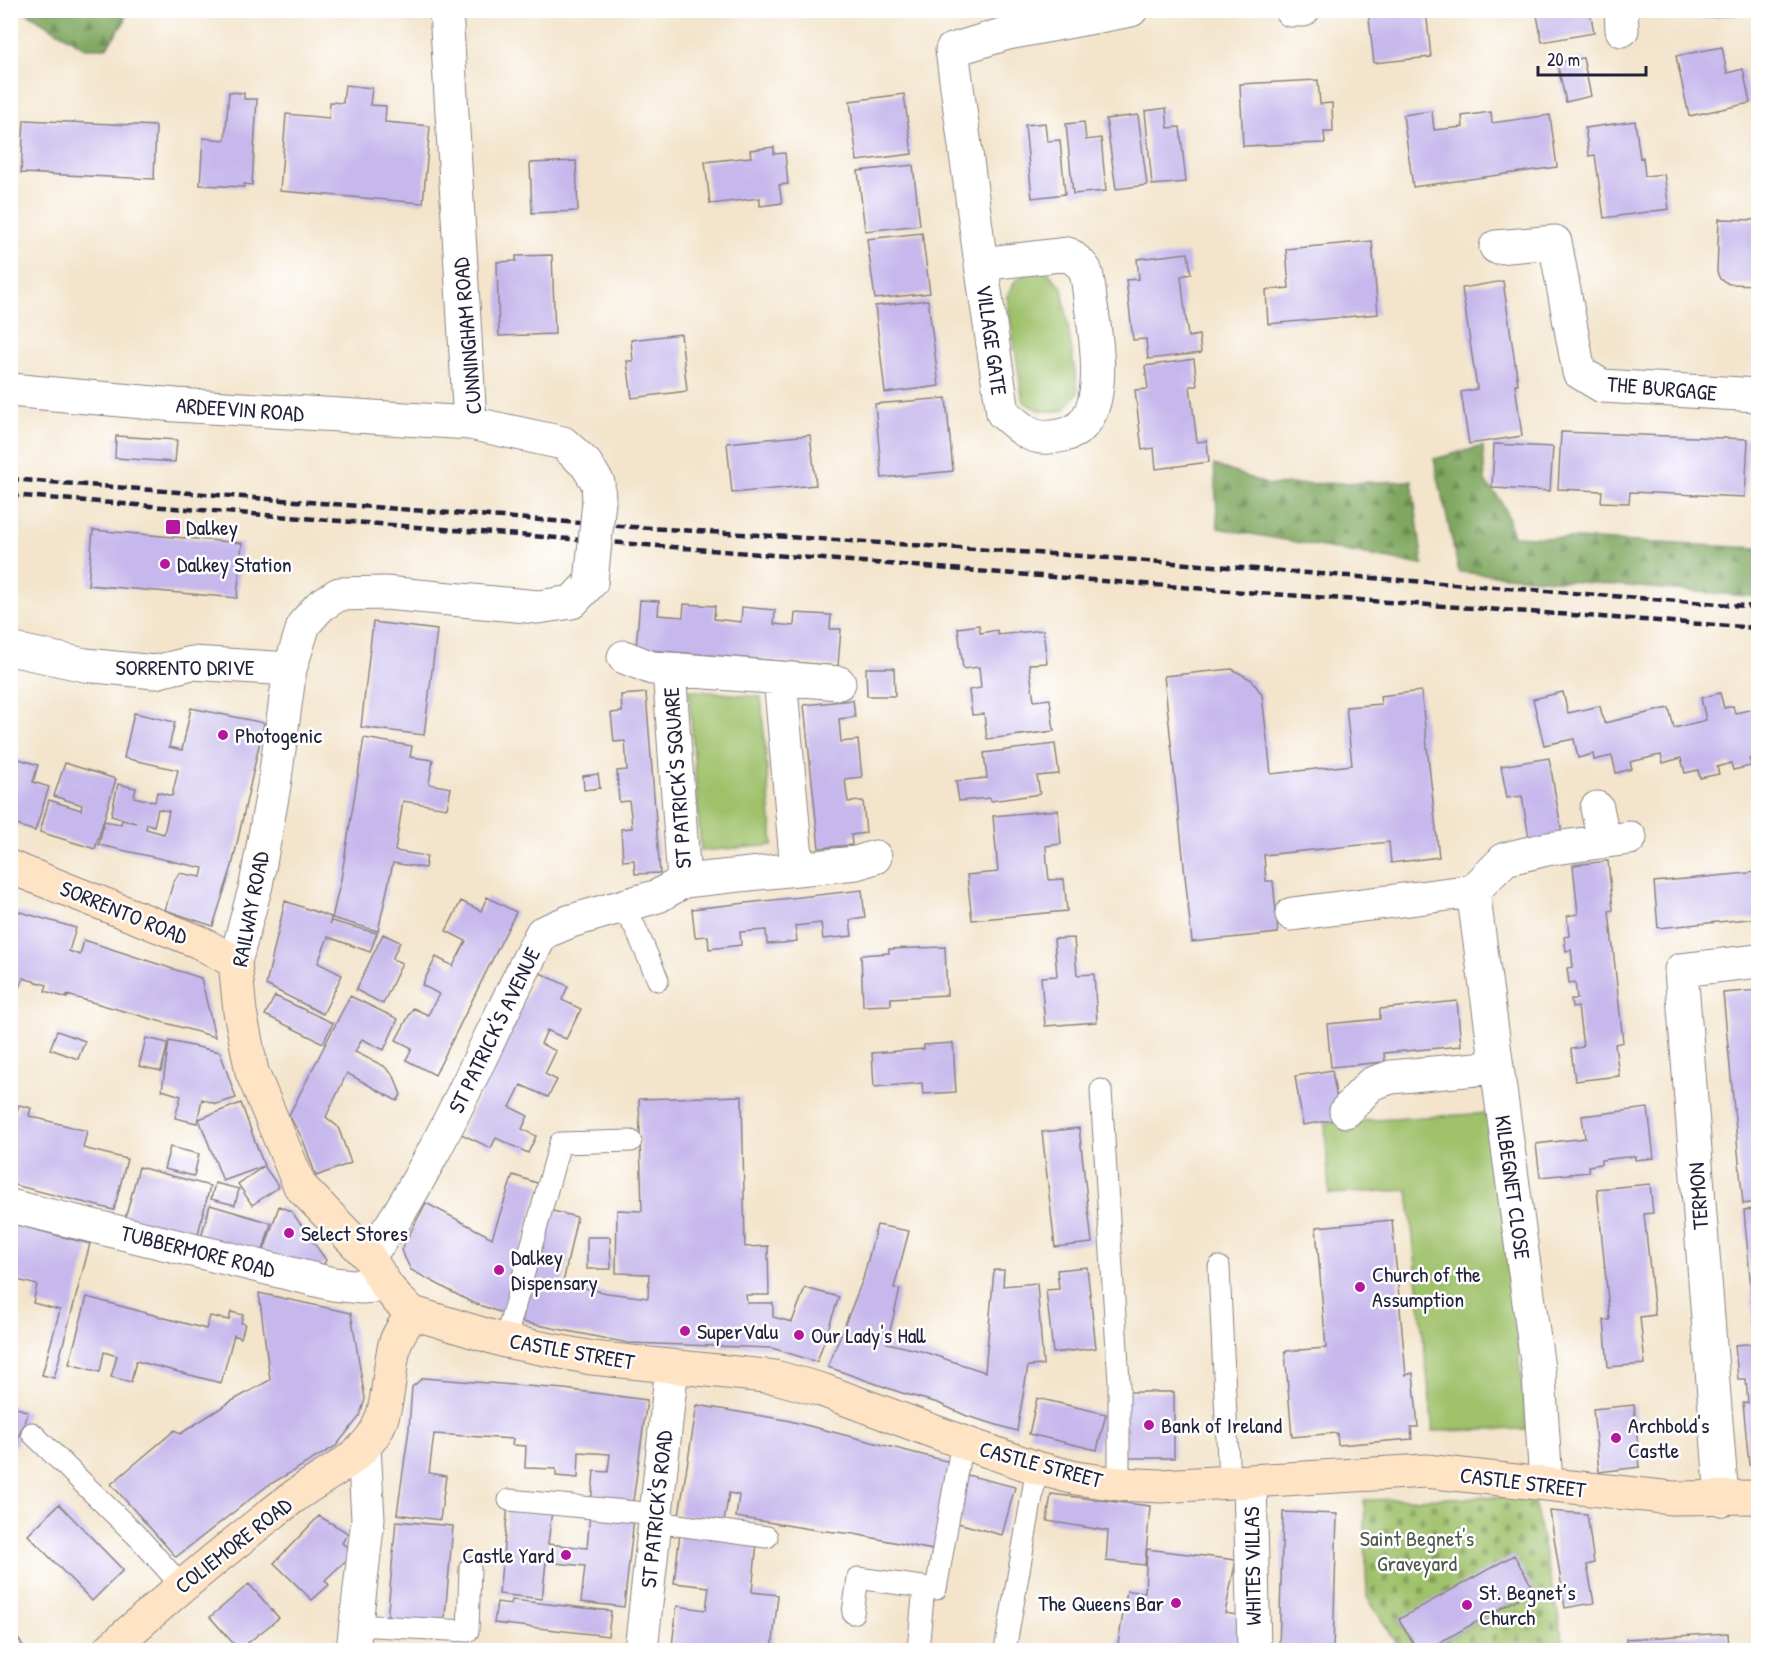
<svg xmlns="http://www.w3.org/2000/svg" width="1769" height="1661" font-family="'Patrick Hand',sans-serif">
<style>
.green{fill:#9fc16a;stroke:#607252;stroke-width:1.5}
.forest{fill:url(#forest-firs);stroke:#50644c;stroke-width:1.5}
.cemetery{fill:url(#cemetery-stones);stroke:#607252;stroke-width:1.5}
.building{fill:#c6b8ec;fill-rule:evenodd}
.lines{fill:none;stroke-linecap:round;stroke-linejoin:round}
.lane-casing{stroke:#8a8383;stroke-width:23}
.street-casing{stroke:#8a8383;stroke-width:35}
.secondary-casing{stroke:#8a8383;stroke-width:35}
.lane{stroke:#fff;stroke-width:21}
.street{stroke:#fff;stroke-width:33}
.secondary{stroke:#fee4c5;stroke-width:33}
.rail{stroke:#22223b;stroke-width:4.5;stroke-dasharray:9 4.5;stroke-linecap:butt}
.street-bridge-casing{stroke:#8a8383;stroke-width:35;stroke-linecap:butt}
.street-bridge{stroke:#fff;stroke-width:33}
.poi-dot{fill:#b5179e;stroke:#fff;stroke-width:2}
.labels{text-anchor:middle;stroke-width:5;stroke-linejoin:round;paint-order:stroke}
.street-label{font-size:22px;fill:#22223b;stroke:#fff}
.poi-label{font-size:22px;fill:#22223b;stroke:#fff;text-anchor:start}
.park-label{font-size:22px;fill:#4e5a4b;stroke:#fff}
</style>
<defs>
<pattern id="forest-firs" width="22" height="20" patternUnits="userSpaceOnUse" patternTransform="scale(1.5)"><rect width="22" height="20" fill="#7fa75e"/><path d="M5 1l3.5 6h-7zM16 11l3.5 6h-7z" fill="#68884f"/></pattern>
<pattern id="cemetery-stones" width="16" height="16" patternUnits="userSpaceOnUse" patternTransform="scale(1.5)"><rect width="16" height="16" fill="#9fc16a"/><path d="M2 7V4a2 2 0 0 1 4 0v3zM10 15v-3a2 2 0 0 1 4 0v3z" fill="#819c58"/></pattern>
</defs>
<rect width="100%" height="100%" fill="#fff"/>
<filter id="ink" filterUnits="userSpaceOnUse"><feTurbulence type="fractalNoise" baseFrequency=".0167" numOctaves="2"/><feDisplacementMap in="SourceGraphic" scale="12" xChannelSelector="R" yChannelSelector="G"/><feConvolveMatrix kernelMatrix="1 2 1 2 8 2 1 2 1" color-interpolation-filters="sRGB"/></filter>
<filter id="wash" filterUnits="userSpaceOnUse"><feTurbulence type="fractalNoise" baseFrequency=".008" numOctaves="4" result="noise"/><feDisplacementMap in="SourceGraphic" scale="24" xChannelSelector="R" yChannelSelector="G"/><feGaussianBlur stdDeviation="1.35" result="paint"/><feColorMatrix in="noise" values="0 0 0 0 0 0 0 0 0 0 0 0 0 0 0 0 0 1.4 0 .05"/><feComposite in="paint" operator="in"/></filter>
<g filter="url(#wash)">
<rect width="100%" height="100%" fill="#f3e4cb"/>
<path class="green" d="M1033,271L1048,273L1062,287L1078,392L1064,410C1047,412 1037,412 1023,401L1007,296L1016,280Z
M689,690L761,697L773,845L701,851Z
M1491,1113L1527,1429L1433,1431L1408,1190L1329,1194L1325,1123Z"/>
<path class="forest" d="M24,11H125V21L106,48H85Z
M1483,446L1485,482C1505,503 1507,509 1513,536L1758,548V597L1459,572L1434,459Z
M1214,465L1269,485L1412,481L1423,565L1218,528Z"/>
<path class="cemetery" d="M1533,1496L1565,1649L1563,1650H1426L1534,1590L1399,1620L1417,1650H1401L1367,1597L1364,1500Z"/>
<g id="blocks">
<path class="building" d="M1368,10H1426L1431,57L1374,63Z
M1536,10H1590L1594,33L1542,42Z
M1684,10H1753V12L1705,18V15L1690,17Z
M1722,47L1727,73L1743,69L1750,103L1689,116L1676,56Z
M1583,58L1591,96L1566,102L1557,63Z
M1318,80L1320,104L1332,103L1333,132H1324L1325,143L1243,146L1240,84Z
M345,85L372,88L370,105L386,106L385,122L430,126L423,203L280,191L286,114L329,118L330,102L343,103Z
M229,92L244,93V99H257L252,185L244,184V187L200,185L203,138L225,140Z
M904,94L912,154L857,161L850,101Z
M1166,108L1168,128L1180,127L1186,182L1152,185L1145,111Z
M1432,111L1434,130L1463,127L1462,116L1491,112L1492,123L1550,115L1557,167L1413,187L1403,115Z
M1138,115L1147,185L1116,189L1106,119Z
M24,120L156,126L154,179L21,173Z
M1635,121L1640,158L1643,157L1645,176L1664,174L1669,209L1604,218L1595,155L1589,156L1585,128Z
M1084,122L1086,140L1101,138L1106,191L1073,194L1066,124Z
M1045,123L1047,141L1060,140L1065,194L1032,198L1025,125Z
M774,147V154L785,153L788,184L779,185L782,203L760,206V198L710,204L705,162L751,157L750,150Z
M576,161L578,211L532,213L530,163Z
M913,165L920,225L865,231L858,171Z
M1719,219L1758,220V285L1729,284L1720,279L1717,272Z
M922,233L930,293L875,299L867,239Z
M1372,241L1378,314L1268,324L1266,290L1289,288L1286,249Z
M1188,253L1191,274L1181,276L1188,337L1199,335L1201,353L1148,359L1146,339L1133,340L1126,280L1139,279L1137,259Z
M552,255L555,334L499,336L497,262L516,261V256Z
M1503,281L1518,384H1515L1522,436L1469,444L1461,392L1477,389L1462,288Z
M928,300L939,386L885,393L875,306Z
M681,334L687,391L632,398L627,361H633L631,340Z
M1194,359L1197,386H1190L1197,442L1207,441L1209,462L1156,469L1154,448L1142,450L1135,390L1148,389L1145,366Z
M946,398L953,471L882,478L875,404Z
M1561,432L1748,439L1745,497L1630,492L1629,503L1601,502L1602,491L1558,489Z
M810,435L816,485L732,493L727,443Z
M116,436L177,440L175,462L115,458Z
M1494,444L1553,447L1550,491L1492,488Z
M93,530L242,543L237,598L88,585Z
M640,600L659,601L658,615L683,617L684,604L715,606L714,619L741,622L742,607L775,610L774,624L794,626L795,613L831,615L830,629H841L838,666L636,649Z
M373,622L437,630L424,735L361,727Z
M979,625L980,633L997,630L998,635L1043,630L1047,663L1029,664L1034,701L1050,699L1054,731L987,739L984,714L972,715L969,690L981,688L979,667L963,669L958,628Z
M866,668H894L895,696H867Z
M1232,669L1252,680L1262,695L1271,774L1352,765L1346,707L1381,704L1380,696L1421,691L1439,857L1391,863L1389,842L1264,855L1266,881H1273L1278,933L1192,942L1164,676Z
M1563,692L1568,713L1600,706L1604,723L1669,708L1674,728L1706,720L1701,698L1720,693L1724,708L1733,706L1735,713L1758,708V756L1749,759L1751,766L1733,770L1731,763L1717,767L1719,774L1700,778L1698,770L1685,773L1681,758L1663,763L1661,755L1630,762L1632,769L1616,773L1612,756L1594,760L1593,754L1578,758L1574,739L1544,745L1533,699Z
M646,693L660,873L635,874L634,860L623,861L621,829L632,828L631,815L629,801L619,802L617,771L627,770L626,755L625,741L614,742L611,713L622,712L621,695Z
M853,700L855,717L839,719L841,742L858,740L862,777L845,779L846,788L848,802L863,801L866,833L851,835L852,845L819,848L804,705Z
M191,708L264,723L232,866L213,926L165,910L173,883L179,873L201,877L203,868L99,845L104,821L121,824L122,820L136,823L111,816L118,784L136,788L134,797L155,802L157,792L172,796L178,770L124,758L134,713L175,722L169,747L182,750ZM158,809L169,811L164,834L146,829L147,824L154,826Z
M364,738L412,746L410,757L433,760L429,784L451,788L447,808L403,801L395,851L427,856L425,868L393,863L378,931L332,918L341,879Z
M1055,744L1059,774L1037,776L1040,794L991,801L990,798L959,801L956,781L987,778L984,753Z
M13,757L38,765L33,782L49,787L35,831L10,823V765Z
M1549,758L1563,839L1530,844L1522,796L1507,798L1501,766Z
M65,763L116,779L95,849L40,832L49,800L81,810L82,805L54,796Z
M598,774L600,788L584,790L583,776Z
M1058,810L1061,844L1046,846L1047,862L1049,880L1064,879L1067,911L972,920L967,875L998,872L993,816Z
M1608,861L1613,910L1609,911L1623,1042L1615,1044L1619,1076L1575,1081L1571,1049L1583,1047L1578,1007L1572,1008L1571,999H1577L1575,982L1569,983L1567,968L1573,967L1571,950L1566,951L1564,937L1569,936L1567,916L1578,914L1573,865Z
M1758,872V918L1658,928L1654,882Z
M862,890L865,918L850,920L852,936L823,939L821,923L795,926L797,941L782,943L767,944L766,930L740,932L741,945L709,949L708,936L695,937L692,909Z
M487,897L516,912L435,1075L406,1060L412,1048L396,1040L413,1008L428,1015L439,994L422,985L436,957L453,966L466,941L446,931L461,901L481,911Z
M285,901L331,917L330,924L331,921L377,933L370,952L328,937L318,963L342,975L323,1014L266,985Z
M10,909L76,928L69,951L80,955L84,940L201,978L215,1037L67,995V998L45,991L47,985L23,978L20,987L10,984Z
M383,934L400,942L392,959L402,963L383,1004L356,990Z
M1074,938L1077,975L1094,974L1097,1022L1045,1026L1041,977L1057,976L1054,939Z
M945,947L947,995L891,998V1005L863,1006L861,955L889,953V949Z
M538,972L568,986L562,1000L581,1009L566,1039L547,1030L541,1044L556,1051L545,1074L557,1080L548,1097L521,1085L510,1107L528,1116L522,1129L536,1136L528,1153L496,1138L491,1148L461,1134Z
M1758,990V1202L1743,1204L1723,993Z
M275,996L333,1023L323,1043L265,1015Z
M350,996L398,1019L384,1050L362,1039L355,1052L384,1066L394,1076L401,1095L397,1101L347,1073L326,1117L338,1127L351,1163L316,1176L303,1140L289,1115Z
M1457,1001L1461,1046L1384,1053L1385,1062L1331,1067L1327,1024L1380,1019V1009Z
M57,1031L85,1041L78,1059L50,1049Z
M146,1038L168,1043L161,1071L139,1066Z
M169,1041L220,1052L236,1098L216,1104L202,1099L197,1123L175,1118L181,1096L162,1090Z
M953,1043L956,1092L923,1094L922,1083L874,1087L872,1053L924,1049V1045Z
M1332,1070L1340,1119L1303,1125L1295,1076Z
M742,1096L745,1247L768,1246L769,1295H746L747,1303H773V1317L792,1322L805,1288L839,1297L817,1362L772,1348L628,1343L522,1322L549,1210L577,1217L563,1283L607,1293L648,1298L649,1274L616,1273L617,1210L642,1211L639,1099Z
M241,1103L264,1166L223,1181L199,1119Z
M19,1105L31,1108L29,1116L87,1131L83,1148L127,1159L114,1210L10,1184V1110L17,1112Z
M1648,1108L1654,1158L1635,1160V1156L1601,1160V1164L1588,1166L1589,1172L1540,1177L1536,1144L1585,1138L1582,1116Z
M1079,1128L1092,1243L1055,1247L1042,1132Z
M170,1147L199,1154L194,1176L164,1169Z
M264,1166L279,1187L252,1205L238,1184Z
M139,1167L210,1186L197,1238L125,1219Z
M513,1175L540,1184L502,1313L471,1302L411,1270L401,1250L426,1203L492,1238Z
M215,1183L239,1189L235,1205L211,1199Z
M1650,1184L1653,1213L1644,1214L1655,1315L1640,1317L1645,1364L1608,1367L1604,1320H1610L1597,1189Z
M210,1205L271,1223L262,1254L201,1237Z
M279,1206L292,1212L326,1260L321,1270L263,1253Z
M1758,1209V1323H1754L1744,1210Z
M1392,1220L1406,1375L1413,1373L1418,1427H1411L1412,1439L1338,1445L1337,1433L1292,1437L1285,1351L1326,1348L1316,1227Z
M10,1223L90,1244L54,1378L42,1375L60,1310L33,1303L37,1285L10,1278Z
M877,1225L909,1231L894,1288L900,1289L887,1343L921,1351L985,1372L994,1270H1004L1003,1286L1037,1283L1043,1365L1028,1366L1017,1431L967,1416L938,1403L902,1393L828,1367L863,1279Z
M587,1237H610L611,1269H587Z
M1087,1267L1096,1348L1053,1353L1046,1290L1059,1289L1057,1270Z
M259,1293L351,1313L365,1399L360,1416L336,1446L267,1486L176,1557L111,1484L175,1430L180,1434L230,1402L270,1380Z
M87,1297L206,1329L210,1316L229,1320L231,1312L243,1315L241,1323L245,1324L241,1338L234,1335L221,1383L136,1361L131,1382L111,1377L117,1356L104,1352L100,1372L69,1364Z
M1758,1343V1464L1749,1465L1743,1403H1748L1746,1379H1738L1735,1345Z
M423,1378L564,1389L647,1400L632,1509L591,1504L594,1471L608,1472L610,1454L579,1452L578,1478L556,1476V1469L525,1468L526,1446L512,1445L513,1439L434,1434L429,1473L446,1476L440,1520L397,1514L409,1429L412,1387Z
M1124,1392H1174V1458H1124Z
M1037,1398L1106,1414L1097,1450L1029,1434Z
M10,1405L28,1412L15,1447L10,1445Z
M697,1405L786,1420L954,1463L933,1550L854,1534L816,1530L736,1517L739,1495L729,1493L724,1522L679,1515Z
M1634,1405L1640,1467L1599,1472L1593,1409Z
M967,1475L1015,1487L1002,1535L954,1522Z
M1051,1494L1150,1506L1145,1565L1106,1561L1108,1531L1047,1521Z
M59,1504L123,1570L92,1601L28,1535Z
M508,1506L552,1510L548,1544L587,1548L590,1514L634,1518L624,1607L581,1602L585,1566L546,1562L542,1599L499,1594Z
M1550,1511L1587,1514L1594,1563L1587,1565L1594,1603L1565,1608Z
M1283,1512L1337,1514L1333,1650H1279Z
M319,1516L348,1533L342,1543L354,1553L325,1580L329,1585L312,1600L274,1563Z
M396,1521L453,1526L444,1627L387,1621Z
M680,1533L757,1542L752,1592L778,1595L772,1650H676L677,1645H672L677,1606L706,1610L709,1587L674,1583Z
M1147,1549L1236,1560L1225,1613L1242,1616L1245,1650H1128L1117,1649L1127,1591L1145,1592Z
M1514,1555L1534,1590L1426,1650H1417L1399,1619Z
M249,1584L279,1618L239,1650L210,1617Z
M512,1600L611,1611L608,1636L494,1623L497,1602L511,1604Z
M10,1628L24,1647L19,1650H10Z
M1728,1633L1729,1650H1627L1626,1639Z
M559,1645L609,1647V1650H559Z"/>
</g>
</g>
<g filter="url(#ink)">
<use href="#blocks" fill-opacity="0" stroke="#8a8383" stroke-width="1.5"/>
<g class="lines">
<defs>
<path id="lane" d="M621,907L635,927L658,980
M1101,1090L1119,1382V1484
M1219,1267L1229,1482
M505,1341L560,1143L631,1141
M32,1433L140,1539L181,1585
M509,1500L656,1514
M655,1522L767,1537
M853,1613L858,1578L936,1589L962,1442
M355,1625L468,1631L470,1568
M918,1650L924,1587
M1005,1650L1037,1468"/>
<path id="street" d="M446,10L470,423
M1291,10H1303
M1621,10L1622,30
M1496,247L1555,242L1579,372L1602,386L1758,395
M1068,254C1073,258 1082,264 1085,270C1089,280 1089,295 1091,306C1097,341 1111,425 1064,435C1032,442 1027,433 1003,413L981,264Z
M981,264L952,50L1008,33L1131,10
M10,390L176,405L470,423L563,443L586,464L598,483L599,501
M10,649L85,665L155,672L192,663L290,669
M624,657L652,668L669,669L780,678L797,869L684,881L669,669
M780,678L839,683
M1597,808L1604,841
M797,869L856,863L875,857
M1292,914L1473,891
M235,962L256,885L274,786L290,669L304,624L320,606L339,594L385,593L538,607L572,602L591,582
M1346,1111L1371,1084L1391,1077L1497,1067
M10,1206L333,1284L362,1287L386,1285
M368,1256C395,1225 414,1187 434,1151C472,1079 504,1005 542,933L571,921L658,896L684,881
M1250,1482L1254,1650
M1546,1483L1539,1376L1473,891L1505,859L1547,849L1630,838
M1722,1499L1681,970L1758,961
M353,1650L368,1519L364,1447
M641,1650L672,1367"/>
<path id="secondary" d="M10,867L199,942L235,962L240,1012L252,1072L300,1186L368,1256L386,1285L398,1300L413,1313L505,1341L592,1358L775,1377L822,1390L962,1442L1037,1468L1076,1478L1119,1484L1161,1486L1426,1471L1672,1498L1758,1497
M109,1650C168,1597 229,1546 292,1498C318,1478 353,1464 372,1437C391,1411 387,1374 395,1344C398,1333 407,1322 413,1313"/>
</defs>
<use href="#lane" class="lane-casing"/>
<use href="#street" class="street-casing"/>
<use href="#secondary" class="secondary-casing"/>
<use href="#lane" class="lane"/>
<use href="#street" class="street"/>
<use href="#secondary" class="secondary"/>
<path class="rail" d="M10,479L619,526L1082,556L1758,607
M10,495L1244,592L1758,628"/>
<defs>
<path id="street-bridge" d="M591,582L599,501"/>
</defs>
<use href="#street-bridge" class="street-bridge-casing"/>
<use href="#street-bridge" class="street-bridge"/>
</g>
</g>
<g class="poi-dot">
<rect x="165" y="519" width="16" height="16" rx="3"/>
<circle cx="165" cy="564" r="6"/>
<circle cx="223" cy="735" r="6"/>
<circle cx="289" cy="1233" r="6"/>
<circle cx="499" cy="1270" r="6"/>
<circle cx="1360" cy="1287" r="6"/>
<circle cx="685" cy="1331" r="6"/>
<circle cx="799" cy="1335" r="6"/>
<circle cx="1149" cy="1425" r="6"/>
<circle cx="1616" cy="1438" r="6"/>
<circle cx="566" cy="1555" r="6"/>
<circle cx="1176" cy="1603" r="6"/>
<circle cx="1467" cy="1605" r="6"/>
</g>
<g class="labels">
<g class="street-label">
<text transform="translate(467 336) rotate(-95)" y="8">CUNNINGHAM ROAD</text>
<text transform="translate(992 340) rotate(82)" y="8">VILLAGE GATE</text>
<text transform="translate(1662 388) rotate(5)" y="8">THE BURGAGE</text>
<text transform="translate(240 409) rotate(4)" y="8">ARDEEVIN ROAD</text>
<text x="185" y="675">SORRENTO DRIVE</text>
<text transform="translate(677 778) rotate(-94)" y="8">ST PATRICK'S SQUARE</text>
<text transform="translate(250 909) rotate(-79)" y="8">RAILWAY ROAD</text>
<text transform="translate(124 912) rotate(22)" y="8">SORRENTO ROAD</text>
<text transform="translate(494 1030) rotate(-64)" y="8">ST PATRICK'S AVENUE</text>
<text transform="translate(1513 1187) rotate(82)" y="8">KILBEGNET CLOSE</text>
<text transform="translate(1698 1196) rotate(-94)" y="8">TERMON</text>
<text transform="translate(198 1251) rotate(14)" y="8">TUBBERMORE ROAD</text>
<text transform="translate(572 1351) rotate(10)" y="8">CASTLE STREET</text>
<text transform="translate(1041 1464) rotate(15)" y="8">CASTLE STREET</text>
<text transform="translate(1523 1482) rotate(7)" y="8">CASTLE STREET</text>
<text transform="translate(656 1509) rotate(-84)" y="8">ST PATRICK'S ROAD</text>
<text transform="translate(233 1545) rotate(-38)" y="8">COLIEMORE ROAD</text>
<text transform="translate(1252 1566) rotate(-91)" y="8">WHITES VILLAS</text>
</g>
<g class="poi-label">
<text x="186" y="535">Dalkey</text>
<text x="177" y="572">Dalkey Station</text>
<text x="235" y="743">Photogenic</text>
<text x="301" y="1241">Select Stores</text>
<text x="511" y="1265">Dalkey<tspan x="511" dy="25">Dispensary</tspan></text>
<text x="1372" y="1282">Church of the<tspan x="1372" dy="25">Assumption</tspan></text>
<text x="697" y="1339">SuperValu</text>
<text x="811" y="1343">Our Lady's Hall</text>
<text x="1161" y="1433">Bank of Ireland</text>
<text x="1628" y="1433">Archbold's<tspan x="1628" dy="25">Castle</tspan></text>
<text x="554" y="1563" text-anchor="end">Castle Yard</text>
<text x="1479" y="1600">St. Begnet’s<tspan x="1479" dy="25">Church</tspan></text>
<text x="1164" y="1611" text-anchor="end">The Queens Bar</text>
</g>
<g class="park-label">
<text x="1417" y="1546">Saint Begnet's<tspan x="1417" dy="25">Graveyard</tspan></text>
</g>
</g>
<rect width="1769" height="1661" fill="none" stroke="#fff" stroke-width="36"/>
<path d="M1538 66v9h108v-9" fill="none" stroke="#22223b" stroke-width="3"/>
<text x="1547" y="66" font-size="18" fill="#22223b" stroke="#ffffff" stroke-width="4.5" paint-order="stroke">20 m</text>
</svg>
